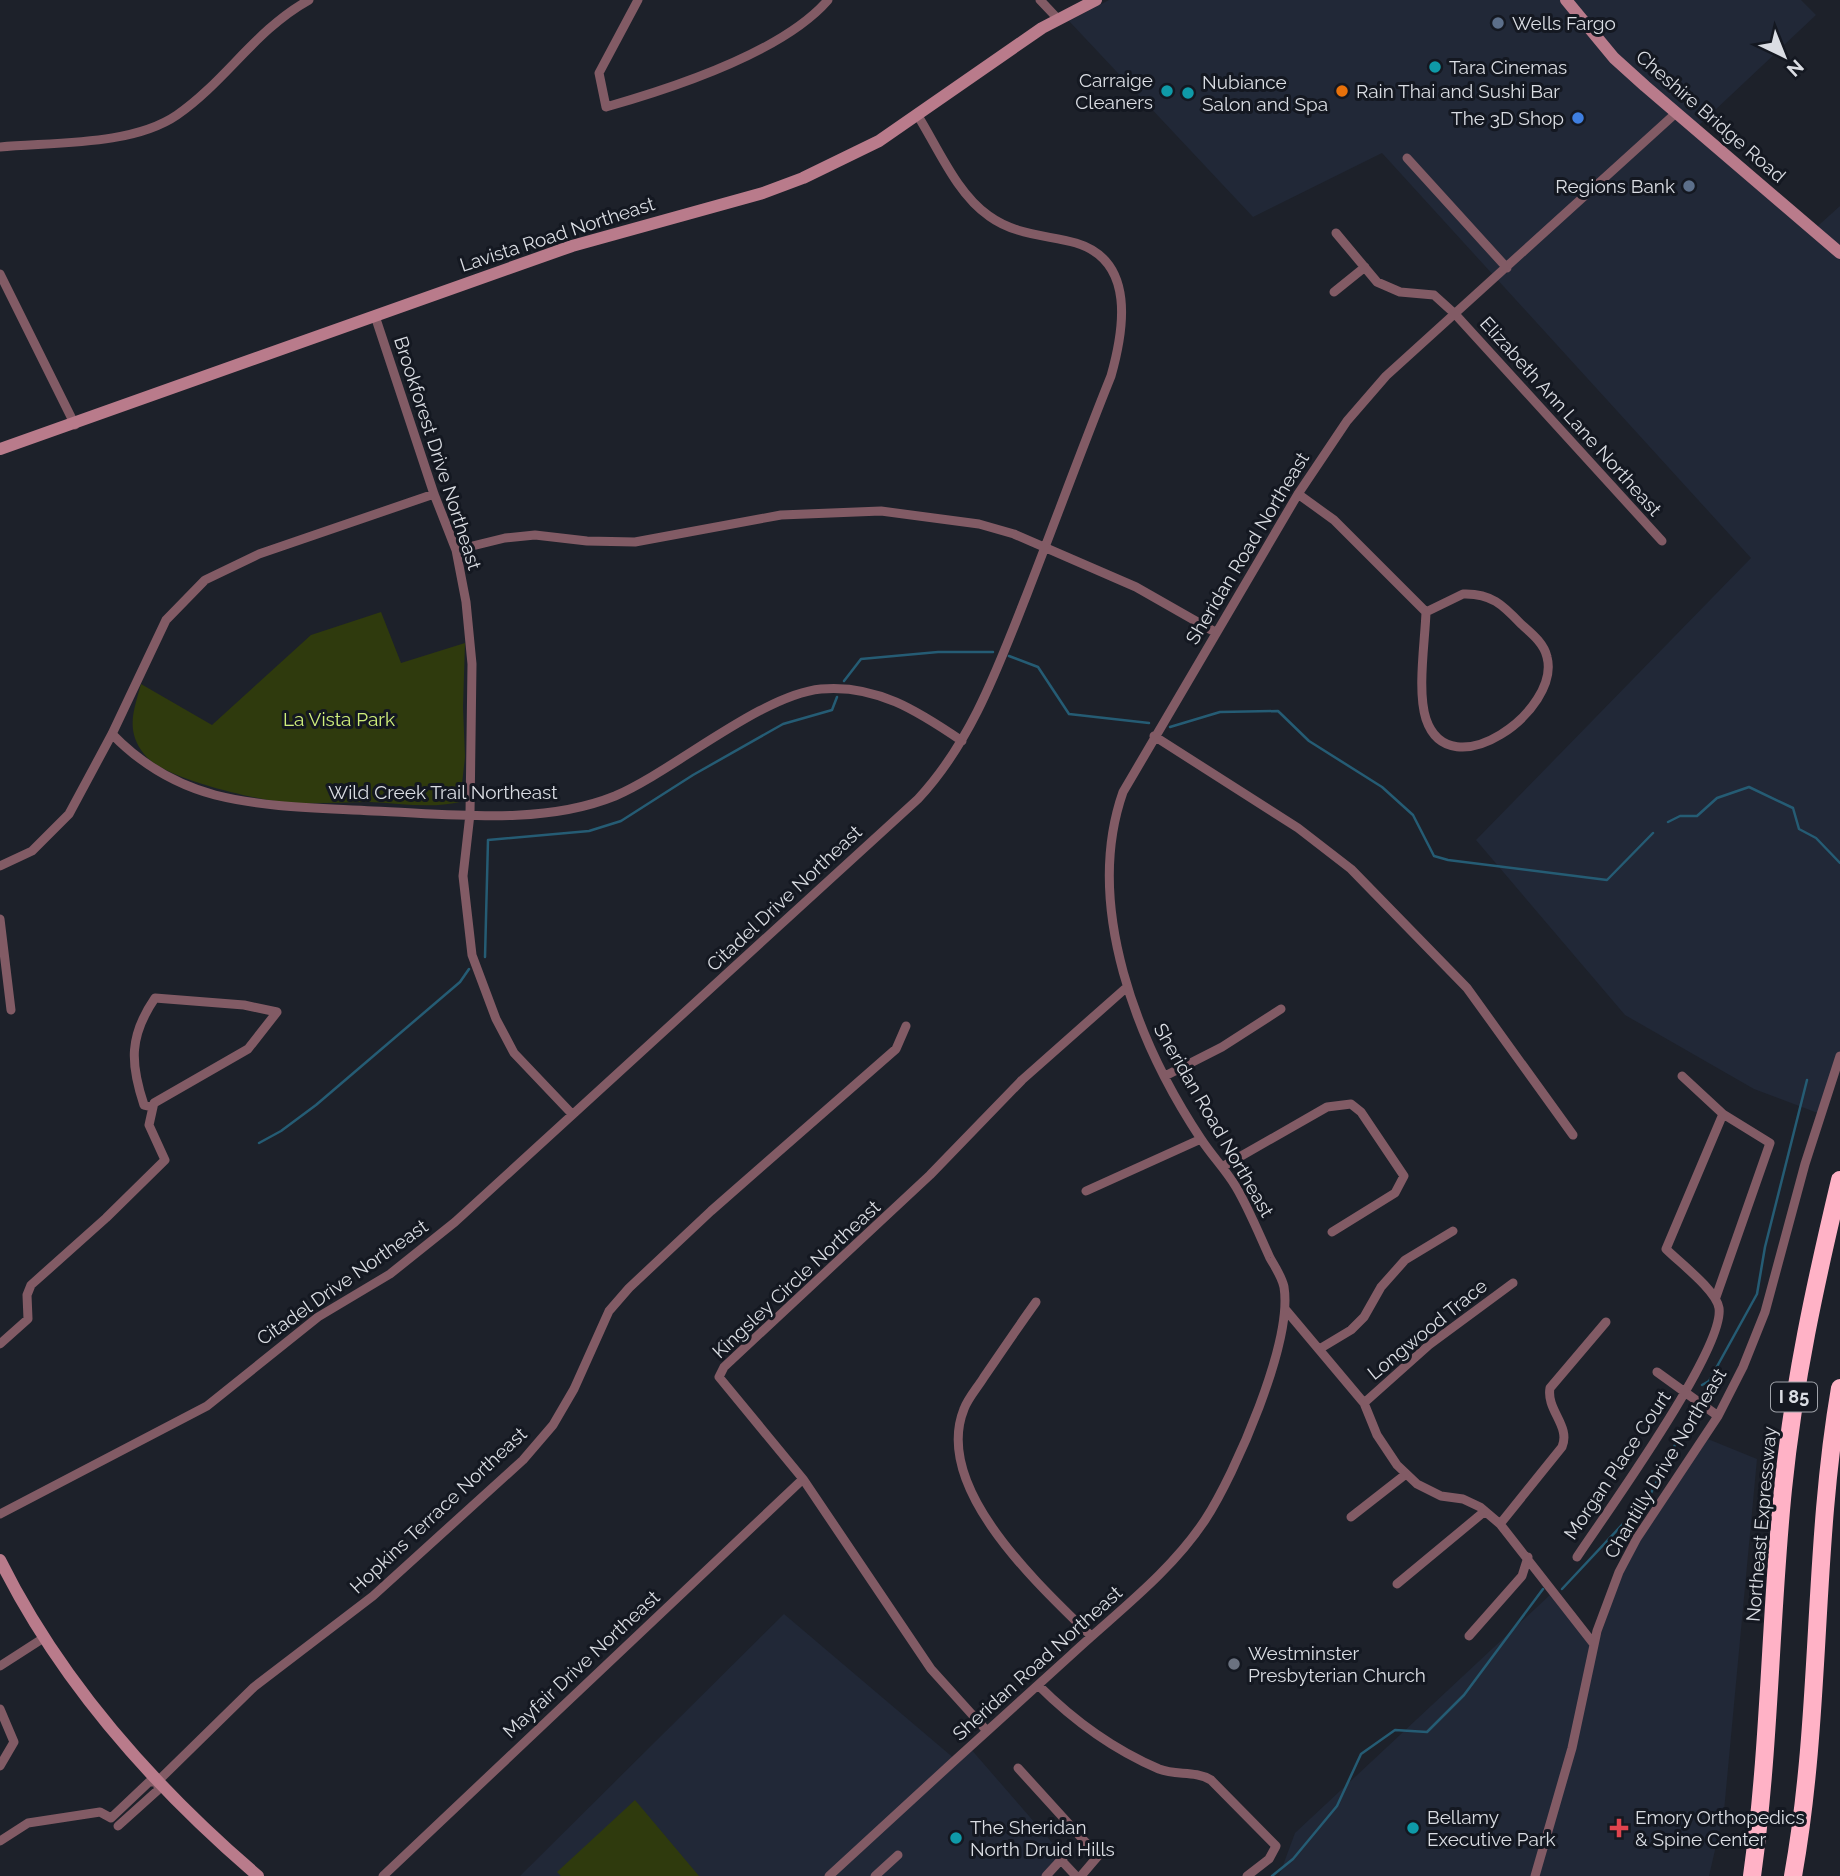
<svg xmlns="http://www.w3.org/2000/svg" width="1840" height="1876" font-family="Raleway,sans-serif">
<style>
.built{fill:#212837}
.green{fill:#2f3a0d}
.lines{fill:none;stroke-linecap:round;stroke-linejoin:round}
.stream{stroke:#255c74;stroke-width:2.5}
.street{stroke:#825b65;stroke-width:9}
.secondary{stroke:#b97b8b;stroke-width:12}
.highway{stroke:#ffb2c6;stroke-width:18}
.service-dot{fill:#5c6f8a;stroke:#141821;stroke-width:2.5}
.culture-dot{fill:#0f9aa8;stroke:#141821;stroke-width:2.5}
.food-dot{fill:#e8710a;stroke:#141821;stroke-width:2.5}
.shop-dot{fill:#3f7fe0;stroke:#141821;stroke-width:2.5}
.worship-dot{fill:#6b7280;stroke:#141821;stroke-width:2.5}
.health-dot{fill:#e0444e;stroke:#141821;stroke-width:2.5}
.labels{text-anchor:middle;stroke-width:6;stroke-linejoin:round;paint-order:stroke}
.shield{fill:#141821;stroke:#9fa2a9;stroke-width:2}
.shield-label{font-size:18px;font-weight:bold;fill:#dadde3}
.poi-label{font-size:19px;fill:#dadde3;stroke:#141821;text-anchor:start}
.street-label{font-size:19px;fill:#dadde3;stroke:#141821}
.park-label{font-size:19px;fill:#d0ef7b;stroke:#141821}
</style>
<rect width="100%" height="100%" fill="#1d212a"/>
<path class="built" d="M1109,0H1801L1816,15L1697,127L1810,233L1840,206V1053L1823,1115L1754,1089L1625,1015L1476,840L1751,558L1382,153L1253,217L1069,21Z
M1703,1437L1757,1459L1724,1811L1709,1876H1279L1295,1833L1552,1593L1595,1651L1633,1542Z
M784,1614L956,1760L970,1748L1062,1854L1053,1876H520Z"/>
<path class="green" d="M381,612L401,663L465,643L463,707L465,757L460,802C430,809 399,803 369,802C336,802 300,806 268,800C239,795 161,777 144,754C125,730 134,710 141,684L212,725L311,635Z
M635,1800L699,1876H561L557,1872Z"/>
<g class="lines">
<path class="stream" d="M1009,656L1038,667L1069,714L1149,723
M844,681L861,659L938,652H993
M1170,727L1220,712L1278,711L1309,741L1382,787L1413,815L1434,856L1448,860L1607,880L1653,833
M1668,822L1680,816H1697L1717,798L1749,787L1793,808L1799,829L1816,838L1840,863
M485,957L488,840L589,831L621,821L693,775L783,724L832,710L837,697
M259,1143L281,1131L316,1105L460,982L469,969
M1702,1385L1709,1381L1757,1294L1765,1247L1807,1080
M1562,1589L1650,1495L1692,1411
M1272,1876L1293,1859L1337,1806L1361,1754L1395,1730L1427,1732L1464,1695L1543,1589"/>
<path class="street" d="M638,0L599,73L606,107C673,88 782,53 828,0
M1040,0L1058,19
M0,147C53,142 132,146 177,115C226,81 255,30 309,0
M1407,158L1507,268
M1336,233L1377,282L1400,292L1434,295L1455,314L1662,541
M0,274L75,425
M1334,292L1365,267
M375,316L434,494L456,550L466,602L472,664L470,814L463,876L472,955L496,1019L514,1053L572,1114
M1298,494L1334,520L1426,612
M456,550L505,538L535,535L587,541L635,542L781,515L881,511L979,524L1014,534L1136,587L1215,632
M1463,594C1491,593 1503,605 1521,624C1531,633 1544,643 1547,657C1561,710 1450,790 1426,719C1417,691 1425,642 1426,612Z
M112,734C141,764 174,784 215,795C267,808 320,808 373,811C451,814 541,826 615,796C675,770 761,695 821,689C876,684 918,711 962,741
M1154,736L1298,828L1351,869L1467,988L1573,1135
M0,866L32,851L69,814L112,734L166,620L205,580L259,554L434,494
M0,919L11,1010
M155,998L244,1005L277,1012L248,1049L154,1103L153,1107L144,1105C130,1063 129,1036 155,998Z
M1165,1076L1222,1047L1281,1009
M1682,1076L1723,1114L1770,1143L1716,1297
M1222,1167L1327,1107L1351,1104L1361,1112L1404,1176L1395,1193L1332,1232
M1086,1191L1201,1139
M1036,1302C1018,1327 1001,1352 984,1377C978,1387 968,1398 964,1409C932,1488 1040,1586 1091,1636
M1285,1309L1364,1403L1377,1435L1397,1465L1417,1484L1441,1496L1463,1499L1480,1507L1500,1524L1593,1643
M0,1344L28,1319L27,1295L31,1285L106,1218L165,1160L149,1125L153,1107
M1321,1348L1351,1330L1364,1317L1381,1287L1405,1260L1453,1231
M1657,1372L1718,1416
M1364,1403L1429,1345L1513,1283
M0,1514L207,1406L318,1317L390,1274L455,1222L918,799C972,741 998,667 1027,594C1055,522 1082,448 1111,376C1124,330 1136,261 1076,243C1046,235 1015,235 989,216C957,194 938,148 918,116
M1351,1517L1406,1474
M1500,1524L1562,1447C1571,1426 1546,1410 1550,1388L1606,1322
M1577,1557C1604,1516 1725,1349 1719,1308C1716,1290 1680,1263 1666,1249L1723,1114
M1397,1584L1485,1511
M1469,1636L1522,1576L1528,1557
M0,1666L42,1639
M1038,1685C1073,1720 1112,1749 1159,1769C1177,1776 1194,1770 1211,1780L1276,1846L1269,1859L1247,1876
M0,1709L14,1742L0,1766
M987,1731L931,1669L803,1479L719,1377L724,1367L930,1175L1022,1080L1127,987
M1018,1768L1098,1856L1081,1876
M158,1781L254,1687L373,1596L523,1460L553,1425L574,1389L609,1311L629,1288L711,1211L896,1049L906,1026
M118,1826L158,1790V1781
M0,1841L28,1823L100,1812L111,1818L149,1782L158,1781
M1061,1860L1076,1876
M383,1876L803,1479
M829,1876C909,1802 990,1728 1071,1655C1116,1613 1170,1573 1205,1520C1235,1474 1293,1342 1284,1287C1282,1277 1275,1267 1270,1258C1259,1234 1249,1209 1236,1187C1226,1170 1212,1156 1201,1139C1138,1044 1083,906 1123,792L1298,494L1347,421L1386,376L1676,113
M875,1876L898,1855
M1046,1876L1069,1851
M1535,1876L1572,1748L1597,1631L1619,1572L1637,1538L1718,1416L1743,1367L1765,1312L1805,1164L1840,1056"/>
<path class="secondary" d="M1566,0L1614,58L1645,86L1840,253
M0,449L572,246L763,193L803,178L879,141L1042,28L1096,0
M0,1560C61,1683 154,1787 258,1876"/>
<path class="highway" d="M1752,1876C1770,1747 1770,1618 1783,1489C1794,1381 1815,1285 1840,1180
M1793,1876C1822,1715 1812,1550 1840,1388"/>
</g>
<g class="service-dot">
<circle cx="1498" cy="23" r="7"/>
<circle cx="1689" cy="186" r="7"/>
</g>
<g class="culture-dot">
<circle cx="1435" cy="67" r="7"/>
<circle cx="1167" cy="91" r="7"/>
<circle cx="1188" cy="93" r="7"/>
<circle cx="1413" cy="1828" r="7"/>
<circle cx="956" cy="1838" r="7"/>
</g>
<circle class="food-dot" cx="1342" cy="91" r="7"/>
<circle class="shop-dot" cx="1578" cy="118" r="7"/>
<circle class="worship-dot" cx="1234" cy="1664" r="7"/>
<path class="health-dot" d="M1615.5 1817.5h7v7h7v7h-7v7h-7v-7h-7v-7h7z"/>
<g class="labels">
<rect class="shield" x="1771" y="1382.5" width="46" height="29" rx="5"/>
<g class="shield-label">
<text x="1794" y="1403">I 85</text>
</g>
<g class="poi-label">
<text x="1512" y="30">Wells Fargo</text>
<text x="1449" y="74">Tara Cinemas</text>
<text x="1153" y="87" text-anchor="end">Carraige<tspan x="1153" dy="22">Cleaners</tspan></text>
<text x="1202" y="89">Nubiance<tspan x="1202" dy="22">Salon and Spa</tspan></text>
<text x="1356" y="98">Rain Thai and Sushi Bar</text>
<text x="1564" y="125" text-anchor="end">The 3D Shop</text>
<text x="1675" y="193" text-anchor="end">Regions Bank</text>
<text x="1248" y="1660">Westminster<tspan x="1248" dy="22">Presbyterian Church</tspan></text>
<text x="1427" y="1824">Bellamy<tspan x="1427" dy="22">Executive Park</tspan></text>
<text x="1635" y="1824">Emory Orthopedics<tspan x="1635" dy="22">&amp; Spine Center</tspan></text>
<text x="970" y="1834">The Sheridan<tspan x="970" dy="22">North Druid Hills</tspan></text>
</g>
<g class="street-label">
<text transform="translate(1711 116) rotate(41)" y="7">Cheshire Bridge Road</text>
<text transform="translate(557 234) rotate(-18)" y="7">Lavista Road Northeast</text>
<text transform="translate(1571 416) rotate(48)" y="7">Elizabeth Ann Lane Northeast</text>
<text transform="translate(438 453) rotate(72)" y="7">Brookforest Drive Northeast</text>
<text transform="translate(1247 548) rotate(-59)" y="7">Sheridan Road Northeast</text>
<text x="443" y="799">Wild Creek Trail Northeast</text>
<text transform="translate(784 898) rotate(-43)" y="7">Citadel Drive Northeast</text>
<text transform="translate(1214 1120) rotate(60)" y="7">Sheridan Road Northeast</text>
<text transform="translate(796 1279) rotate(-43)" y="7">Kingsley Circle Northeast</text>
<text transform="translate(342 1282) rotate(-35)" y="7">Citadel Drive Northeast</text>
<text transform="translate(1427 1329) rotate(-39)" y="7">Longwood Trace</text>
<text transform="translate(1665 1463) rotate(-59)" y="7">Chantilly Drive Northeast</text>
<text transform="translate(1617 1465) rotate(-56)" y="7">Morgan Place Court</text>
<text transform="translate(438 1510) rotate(-43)" y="7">Hopkins Terrace Northeast</text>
<text transform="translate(1761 1524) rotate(-85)" y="7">Northeast Expressway</text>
<text transform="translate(1037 1663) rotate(-42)" y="7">Sheridan Road Northeast</text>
<text transform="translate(581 1664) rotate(-43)" y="7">Mayfair Drive Northeast</text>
</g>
<g class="park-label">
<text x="339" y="726">La Vista Park</text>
</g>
</g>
<g transform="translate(1784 56) rotate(137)" stroke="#141821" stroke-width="5" paint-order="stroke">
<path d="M0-5L12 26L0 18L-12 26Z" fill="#dadde3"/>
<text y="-10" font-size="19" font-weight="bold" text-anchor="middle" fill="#dadde3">N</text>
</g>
</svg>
